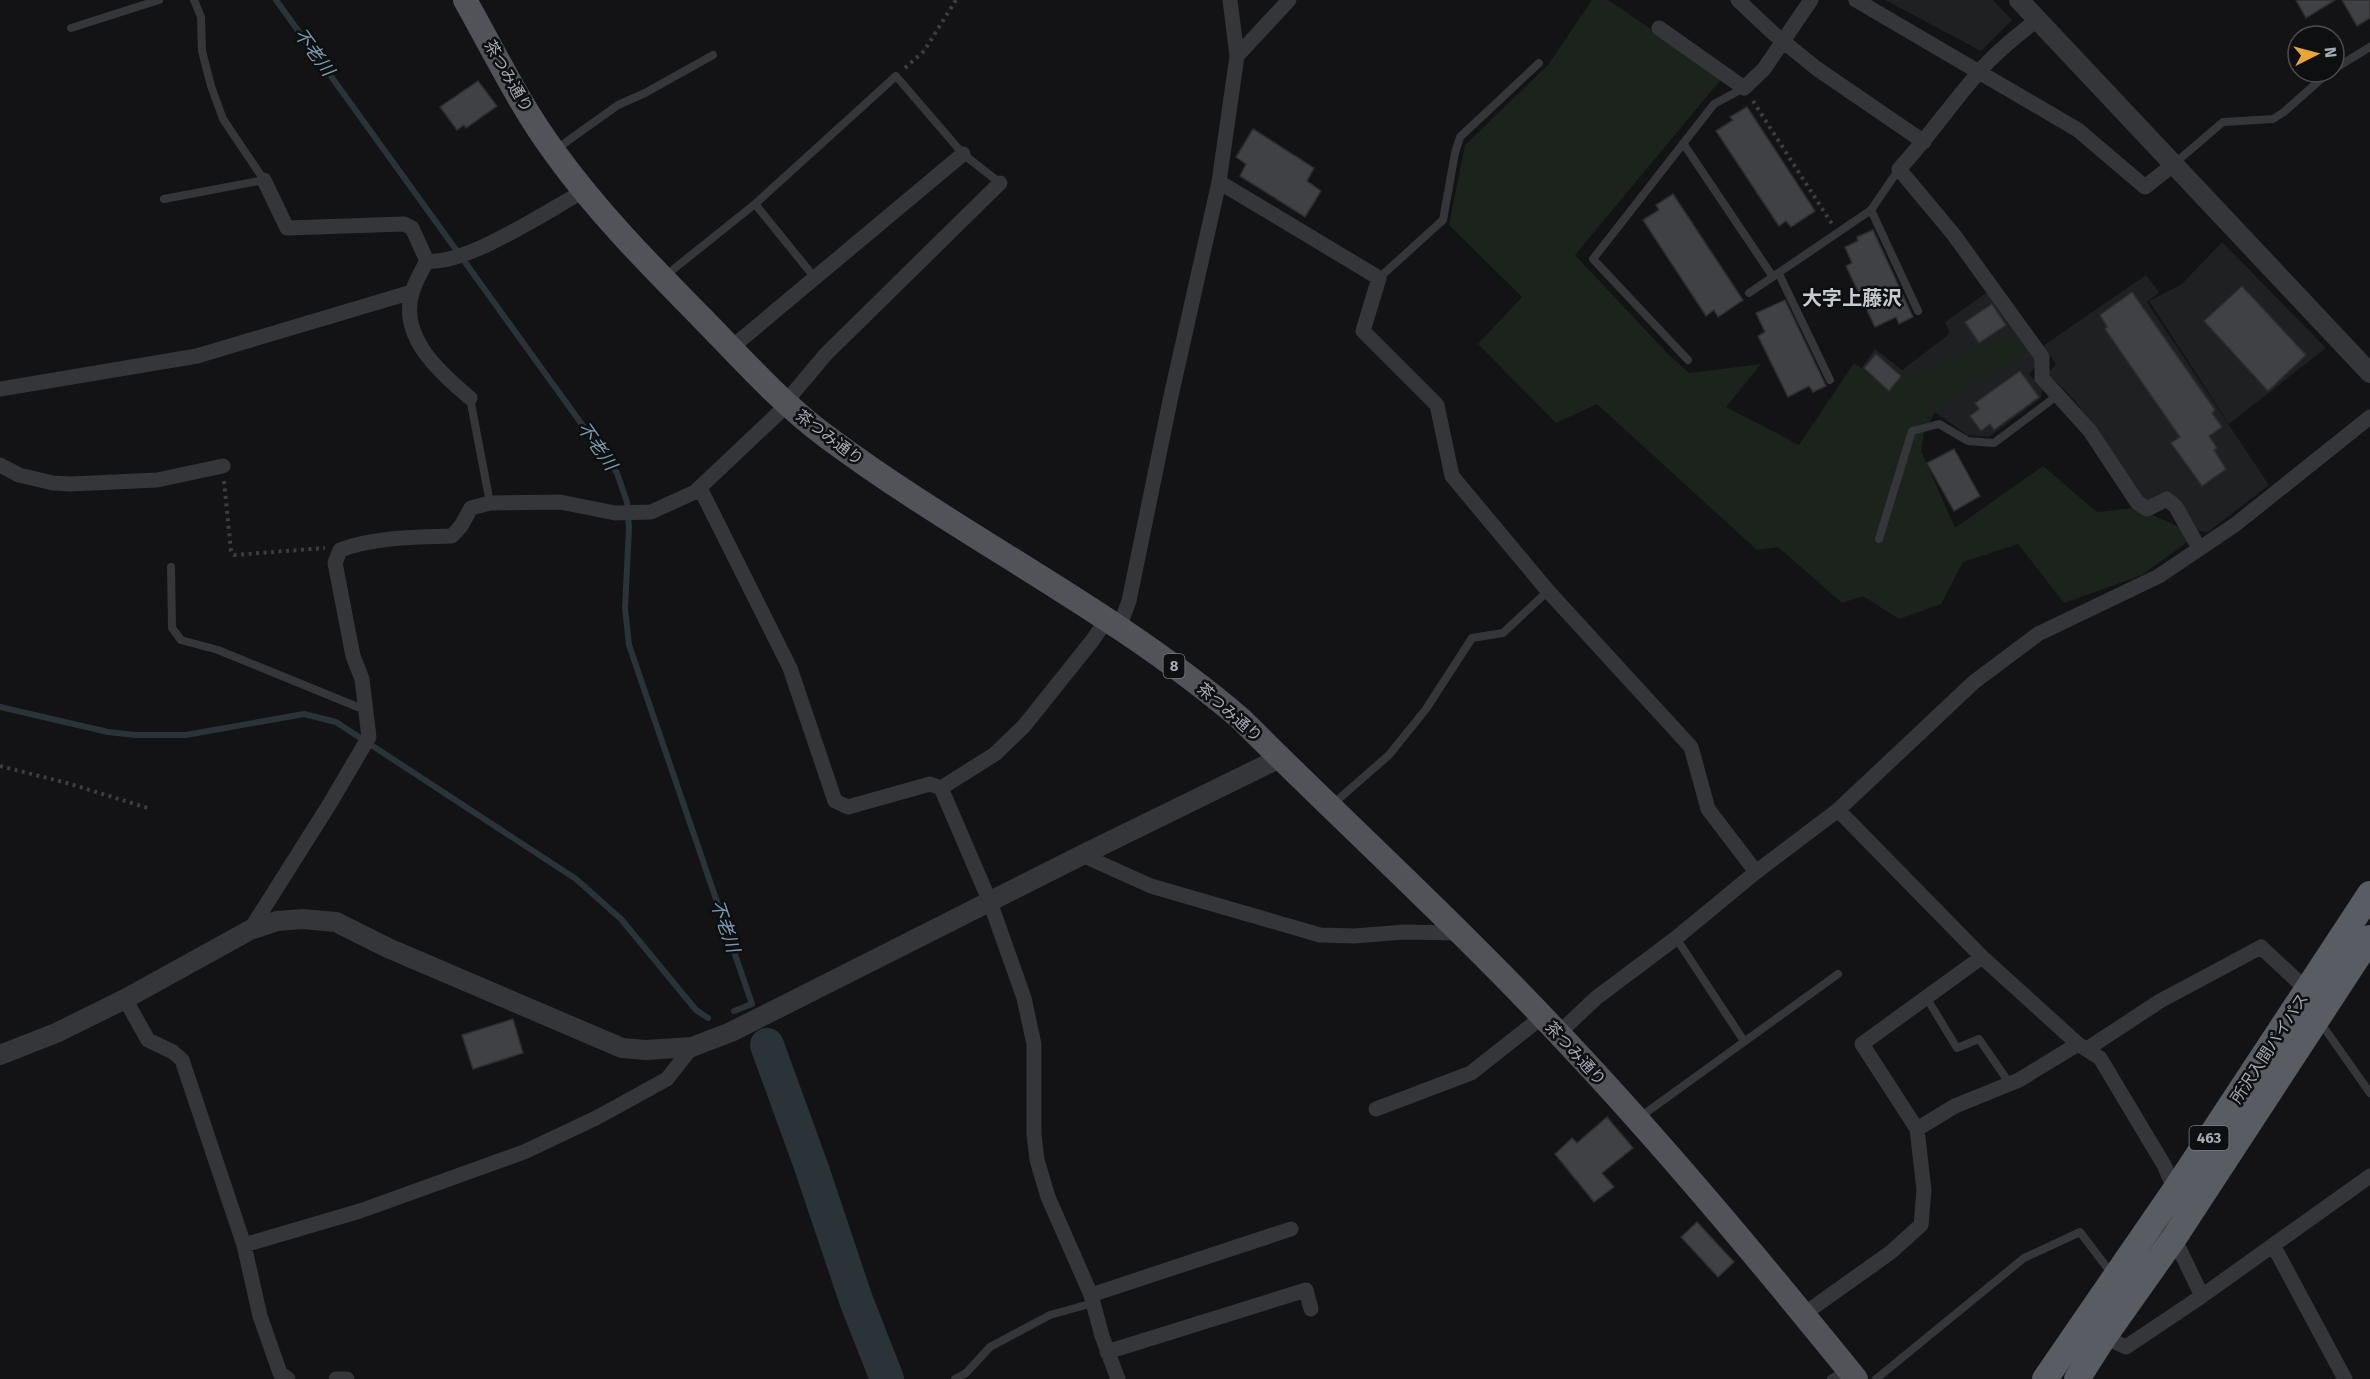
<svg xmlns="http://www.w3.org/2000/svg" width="2370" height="1379" font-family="'Fira Sans','Noto Sans JP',sans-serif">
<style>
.built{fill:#1f2022}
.green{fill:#1c231c}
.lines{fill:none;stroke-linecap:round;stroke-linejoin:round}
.stream{stroke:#2a3338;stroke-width:6}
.river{stroke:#2a3338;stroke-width:34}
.building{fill:#404145;stroke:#2e2e31;stroke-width:1.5}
.path{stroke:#3b3d41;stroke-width:4;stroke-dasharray:3 4.5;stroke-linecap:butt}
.service{stroke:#35363a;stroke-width:8}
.minor{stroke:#35363a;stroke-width:15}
.tertiary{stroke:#35363a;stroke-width:20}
.primary{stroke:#515359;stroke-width:24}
.trunk{stroke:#595c62;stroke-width:26}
.labels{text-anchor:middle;stroke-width:5;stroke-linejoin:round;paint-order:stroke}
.shield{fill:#0e0f10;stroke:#787c84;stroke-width:1.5}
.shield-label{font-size:15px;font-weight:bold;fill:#a6abb5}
.street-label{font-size:16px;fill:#a6abb5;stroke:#0e0f10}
.water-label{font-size:18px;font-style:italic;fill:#7e9aaf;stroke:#0e0f10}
.quarter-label{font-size:20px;font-weight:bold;fill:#c6cad1;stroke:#0e0f10}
</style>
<rect width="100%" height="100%" fill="#131315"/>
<path class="built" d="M1885,0H1993L2012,20L1981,51Z
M2222,242L2326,348L2229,424L2149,301L2182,284Z
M2146,275L2159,292L2147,302L2269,485L2208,532L2195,530L2158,500L2146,501L2140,496L2101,437L2076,402L2048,373L2056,364L2043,346Z
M1989,291L2036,361V366L2029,374L2042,388L2041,398L1989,437L1967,435L1935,412L1910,459L1758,513L1875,349L1902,370L1948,335L1949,331L1945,322Z"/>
<path class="green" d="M1592,0H1608L1722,78L1575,255L1668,354L1689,373L1761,364L1726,407L1799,445L1854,363L1887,386L2006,336L2029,351L1938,407L1933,404L1925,427L1921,451L1955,528L2043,466L2097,512L2137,508L2197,535L2142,575L2064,603L2018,544L1963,562L1941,604L1899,619L1863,596L1842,603L1778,547L1757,550L1597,404L1556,423L1478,344L1522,297L1449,225L1465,145L1548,65Z"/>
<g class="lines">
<path class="stream" d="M276,0L617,473L627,502L629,528L625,608L629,645L752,1004L734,1011
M0,707L108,732L135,735H186L304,714L336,722L576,879L621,919L696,1010L708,1018"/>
<path class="river" d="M767,1045L811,1166L856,1300L887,1379"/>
</g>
<path class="building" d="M2296,0H2335L2306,18Z
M2342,0H2370V18L2357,26Z
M478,81L497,106L466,128L464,125L457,130L440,107Z
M1747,107L1815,211L1791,227L1786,221L1779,226L1716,131L1733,120L1730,117Z
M1253,129L1314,168L1307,181L1321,191L1305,217L1240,176L1246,164L1236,157Z
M1673,194L1743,300L1718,317L1714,310L1706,316L1643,220L1659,210L1656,205Z
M1873,230L1913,317L1899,324L1896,317L1875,327L1846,266L1852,263L1845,247L1858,241L1857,237Z
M2242,286L2306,355L2268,391L2204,321Z
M2132,292L2215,410L2212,413L2222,427L2209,436L2217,448L2214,450L2226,469L2202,486L2171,443L2180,437L2105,329L2107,327L2100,315Z
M1785,300L1826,386L1813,392L1809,386L1788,397L1758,336L1765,332L1756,313Z
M1992,304L2006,325L1979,343L1965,322Z
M1876,354L1901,376L1889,391L1864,368Z
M2020,371L2039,397L1994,430L1990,424L1981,431L1970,416L1979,409L1975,403Z
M1954,449L1980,496L1954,511L1927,463Z
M513,1019L523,1053L473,1069L462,1035Z
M1607,1117L1633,1148L1602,1173L1614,1187L1594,1202L1555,1154L1572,1138L1577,1143Z
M1697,1222L1734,1262L1718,1277L1681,1237Z"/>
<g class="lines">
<path class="path" d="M905,68L924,51L956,0
M1753,101L1832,224
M224,481L231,551L234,555L325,548
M0,766L67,783L151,809"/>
<path class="service" d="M71,28L159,0
M2334,69L2370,47
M1683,143L1773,277
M555,150L618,105L645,93L713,55
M2175,163L2223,122L2273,119L2284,112L2329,72
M164,199L264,180L223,119L211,86L202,51L201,17L194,0
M755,204L815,278
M1871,210L1918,311
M1779,274L1830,380
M665,276L755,204L896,76L963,154L1000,183
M1379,278L1443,220L1455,153L1460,137L1539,63
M1749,293L1871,210L1899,169
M1688,360L1593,259L1714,104L1744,88
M470,398L490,503
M1879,539L1912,431L1939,424L1968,441L1994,443L2058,395
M171,567L172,628L181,640L218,650L365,710
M1333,804L1389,755L1426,709L1472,638L1503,633L1548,591
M1676,938L1744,1041
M1926,997L1957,1048L1979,1039L2010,1084
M2320,1022L2370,1093
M1640,1117L1838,974
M955,1379L966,1373L990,1347L1050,1315L1093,1303
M1831,1379L1844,1371
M1876,1379L2024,1258L2080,1232L2111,1273"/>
<path class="minor" d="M1738,0L1773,33L1816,68L1924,142
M1856,0L2078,130L2145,187L2174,164
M2037,20C2016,36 1996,52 1979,72C1951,104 1928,138 1899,169L1954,235L2042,357V378L2090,431L2137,502L2147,509L2167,499L2176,507L2199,548
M1659,28L1744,88L1764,69L1811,0
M1237,56L1289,0
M264,180L287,228L404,224L412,228L427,261
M1219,182L1379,278L1363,331L1437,405L1452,476L1548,591L1691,747L1708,809L1756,872
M731,348L963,154
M0,389L197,356L412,292
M470,398C439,372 397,335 413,290C416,280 422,270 427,261C467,265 547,211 584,191
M0,465L19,475L53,483L71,484L157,480L223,466
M700,488L790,668L835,801L848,807L930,784L941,788L990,902L1024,998L1034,1044V1134L1037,1160L1048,1197L1091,1295L1102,1336L1118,1379
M1119,628L1129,601L1171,396L1219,182L1237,56L1230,0
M941,788L995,754L1024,726L1092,641L1107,619
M1838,810L1982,957L2078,1044L2100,1058L2164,1165L2175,1190
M1082,855L1151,886L1320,935L1354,936L1404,932L1459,933
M250,930L329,805L369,737L362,679L353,656L335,563L340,550C374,537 416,537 452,536L461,526L471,508L490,503L560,502L615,513L651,512L695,492L787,405L794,392L826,354L1000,183
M125,999L148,1040L173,1052L182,1060L244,1245L260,1316L280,1373L288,1379
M1559,1033L1596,998L1676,938L1756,872L1838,810L1974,682L2038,634L2159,576L2236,524L2370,417
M2087,1049L2160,1001L2261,947L2307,990
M1376,1109L1471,1073L1542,1017
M1917,1129L1955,1106L2019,1080L2078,1044
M2174,1238L2202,1296
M244,1245L360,1211L524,1152L596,1118L667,1079L692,1047
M2273,1245L2345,1379
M1091,1295L1291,1229
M1804,1314L1891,1252L1921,1225L1924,1190L1917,1129L1862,1044L1982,957
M2104,1337L2126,1347L2202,1296L2370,1176
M1107,1352L1306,1290L1311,1309
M336,1379H347"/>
<path class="tertiary" d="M2019,0L2370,373
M0,1055L56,1033L125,999L250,930L277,921L302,919L336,922L388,948L622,1048L646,1050L692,1047L731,1032L1082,855L1280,758"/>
<path class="primary" d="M465,0C494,51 520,106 555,153C598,213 651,266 702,318C742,359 781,403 827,437C961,537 1114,610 1241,719C1347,825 1458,926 1560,1035C1664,1145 1761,1262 1856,1379"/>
<path class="trunk" d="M2045,1379L2175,1190L2370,894
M2077,1379L2104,1337L2174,1238L2370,938"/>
</g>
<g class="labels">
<g class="shield">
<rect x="1163.5" y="654" width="21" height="24" rx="4.5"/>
<rect x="2189.5" y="1126" width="39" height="24" rx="4.5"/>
</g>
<g class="shield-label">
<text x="1174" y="671">8</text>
<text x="2209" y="1143">463</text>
</g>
<g class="street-label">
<text transform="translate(509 76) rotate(60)" y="6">茶つみ通り</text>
<text transform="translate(830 437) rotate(37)" y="6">茶つみ通り</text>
<text transform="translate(1230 712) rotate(41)" y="6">茶つみ通り</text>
<text transform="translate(2269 1048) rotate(-57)" y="6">所沢入間バイパス</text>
<text transform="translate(1576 1053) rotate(47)" y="6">茶つみ通り</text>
</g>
<g class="water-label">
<text transform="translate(314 52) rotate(54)" y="6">不老川</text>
<text transform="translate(597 446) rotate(55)" y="6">不老川</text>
<text transform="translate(725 926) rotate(71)" y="6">不老川</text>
</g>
<g class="quarter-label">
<text x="1852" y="305">大字上藤沢</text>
</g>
</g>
<g transform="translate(2316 54) rotate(84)"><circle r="28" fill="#0e0f10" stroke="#4b4d52" stroke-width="1.5"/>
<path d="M0-4.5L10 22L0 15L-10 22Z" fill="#e9a537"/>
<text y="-9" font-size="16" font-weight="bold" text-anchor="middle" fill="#a6abb5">N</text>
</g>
</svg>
